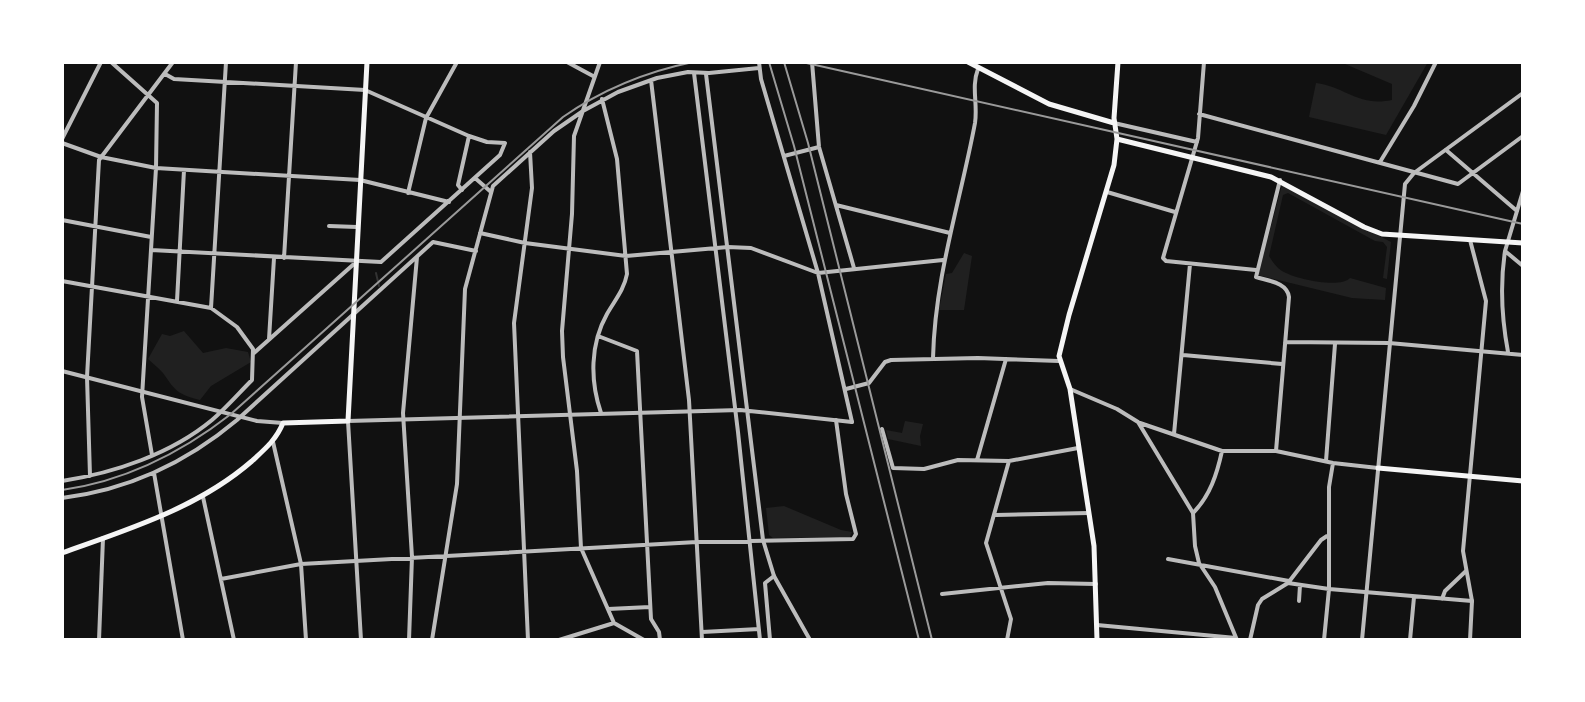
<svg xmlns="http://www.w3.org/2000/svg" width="1585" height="702" font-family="'Times New Roman',serif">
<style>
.green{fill:#202020}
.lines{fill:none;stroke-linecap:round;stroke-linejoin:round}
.stream{stroke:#333;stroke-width:2}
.minor{stroke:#bcbcbc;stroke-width:4}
.tertiary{stroke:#bcbcbc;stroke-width:4}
.secondary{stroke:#f5f5f5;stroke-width:5}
.tram{stroke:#9a9a9a;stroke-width:2}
.rail{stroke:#9a9a9a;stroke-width:2}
</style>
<rect width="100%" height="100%" fill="#111"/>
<path class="green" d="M1345,62H1428L1386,135L1309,117L1316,83C1346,87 1358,107 1392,100V84L1345,64Z
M1282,185L1391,242L1387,279L1383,278L1387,247L1383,242L1375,241L1288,193L1283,195L1269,256C1272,261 1276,267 1282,271C1295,279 1340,289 1350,278L1386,288L1385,300L1352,298L1258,275Z
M964,253L972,256L964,310H939L946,274L952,273Z
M184,331L203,353L226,348L248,352L251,362L211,386L200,400C178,394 176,392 163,373C159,368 153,364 148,359L162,334L170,336Z
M905,421L923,424L920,436L921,446L888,439L886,430L902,433Z
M784,506L841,530L852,532L850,537L773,538L769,535L766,508Z"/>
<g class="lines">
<path class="stream" d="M376,273L379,286"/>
<path class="minor" d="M111,62L157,103L156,168L142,397L152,455
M567,62L593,76
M600,62L574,136L572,214L562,331L563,357L577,471L581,548L614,623L644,640
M759,62L761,79L818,273L852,422
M812,62L819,147L854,268
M1204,62L1198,138L1163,258L1166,261L1256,270
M694,73L738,432L760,640
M651,80L689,400L702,640
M1199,114L1458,184L1523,136
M1114,123L1197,142
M62,139L101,62
M62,143L101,157L156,168L360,180L449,202
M1446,150L1517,211
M784,156L819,147
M1380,162L1414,106L1436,62
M475,178L491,192
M462,190L458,185L469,136
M1523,191L1505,251L1523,266
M1107,192L1175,212
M408,193L426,118L457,62
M836,205L950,233
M62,220L151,237
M329,226L357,227
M480,233L525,243L626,256L728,247L751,248L818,273L943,260
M151,250L381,262L500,155L505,143L487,142L469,136L365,90L174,79L165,74
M1505,251C1500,284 1502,320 1508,352
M284,258L296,62
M62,281L211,308L237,327L253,349L252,380C239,393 226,408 212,420C171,454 114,473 62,481
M177,301L184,170
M211,308L226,62
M598,336L637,351L651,619L659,632L660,640
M269,339L274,258
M1285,342L1389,343L1523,355
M254,353L355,263
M1183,355L1282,364
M933,358C935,276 960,203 975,123C978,104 971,87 978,69
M846,389L869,383L885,362L891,360L978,358L1059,361
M1070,389L1117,409L1138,422L1193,513L1195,546L1199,563L1215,587L1237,640
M601,413C590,381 590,344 607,314C615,300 624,290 627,274L617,159L602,99
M1140,423L1222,451H1276L1333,463L1378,468
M882,429L893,468L924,469L958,460L1009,461L1078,448
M1174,434L1190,264
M273,442L301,564L306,640
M1276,451L1289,297C1287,282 1268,281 1256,277L1280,180
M977,460L1006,359
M1326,461L1335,344
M154,473L183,640
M90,476L87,377L99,160L173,62
M203,497L234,640
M62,498C127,490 187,462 237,420L433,242L476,251
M1193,513C1210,496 1217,474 1222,451
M996,515L1089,513
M1168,559L1289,581
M221,579L301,564L697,542L853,539L856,534L846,494L836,420
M1288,583L1329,589L1472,601
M942,594L1048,583L1096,584
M1442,599L1445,591L1466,571
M1299,601L1300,585
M608,609L650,607
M1097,625L1236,638
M702,632L759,629
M99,640L103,538
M409,640L412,557L403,413L417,257
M432,640L457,484L465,289L493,186L554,131L583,111L618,92L657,78L688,72L709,73L759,68
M528,640L514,323L532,188L530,152
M559,640L614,623
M770,640L765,583L774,576
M1007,640L1011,619L986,543L1009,461
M1250,640L1258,605L1262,599L1288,583L1321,540L1327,536
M1324,640L1329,589V487L1333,463
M1410,640L1414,597"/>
<path class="tertiary" d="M706,74L763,540L774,576L810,640
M62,371L257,421L283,423
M361,640L348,421L740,410L852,422
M1362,640L1405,184L1414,173L1523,93
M1470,640L1472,601L1463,551L1486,301L1470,240"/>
<path class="secondary" d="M968,62L1049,104L1114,123
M1117,139L1271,177L1364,227L1382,234L1523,243
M1378,468L1523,481
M62,553C129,529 198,508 252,461C265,449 276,440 283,423L348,421L367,62
M1097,640L1094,546L1070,389L1059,356L1069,315L1114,165L1117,139L1114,118L1118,62"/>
<path class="tram" d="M802,62L1523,224
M62,490C126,481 181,453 231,414L563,117C603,89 645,72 693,62"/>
<path class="rail" d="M769,62L794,146L919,640
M784,62L808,143L932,640"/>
</g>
<rect width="1585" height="702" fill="none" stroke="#ffffff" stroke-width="128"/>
</svg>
